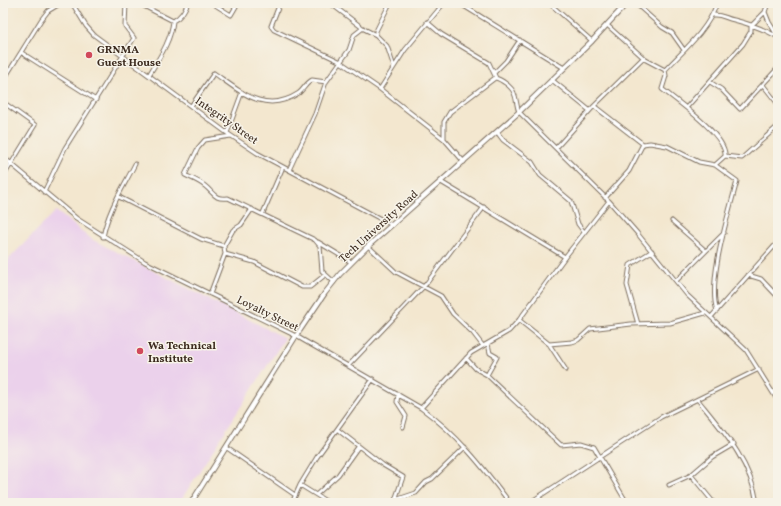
<svg xmlns="http://www.w3.org/2000/svg" width="781" height="506" font-family="Vollkorn,serif">
<style>
.built{fill:#ebd1eb}
.lines{fill:none;stroke-linecap:round;stroke-linejoin:round}
.minor-casing{stroke:#7b6c5c;stroke-width:5}
.tertiary-casing{stroke:#7b6c5c;stroke-width:6}
.minor{stroke:#fff;stroke-width:3}
.tertiary{stroke:#fff;stroke-width:4}
.poi-dot{fill:#d1495b;stroke:#f7f3e8;stroke-width:1.5}
.labels{text-anchor:middle;stroke-width:3;stroke-linejoin:round;paint-order:stroke}
.poi-label{font-size:11px;font-weight:bold;fill:#3b2a1e;stroke:#f7f3e8;text-anchor:start}
.street-label{font-size:11px;fill:#3b2a1e;stroke:#f7f3e8}
</style>
<rect width="100%" height="100%" fill="#f7f3e8"/>
<filter id="ink" filterUnits="userSpaceOnUse"><feTurbulence type="fractalNoise" baseFrequency=".025" numOctaves="2"/><feDisplacementMap in="SourceGraphic" scale="8" xChannelSelector="R" yChannelSelector="G"/><feConvolveMatrix kernelMatrix="1 2 1 2 8 2 1 2 1" color-interpolation-filters="sRGB"/></filter>
<filter id="wash" filterUnits="userSpaceOnUse"><feTurbulence type="fractalNoise" baseFrequency=".012" numOctaves="4" result="noise"/><feDisplacementMap in="SourceGraphic" scale="16" xChannelSelector="R" yChannelSelector="G"/><feGaussianBlur stdDeviation="0.9" result="paint"/><feColorMatrix in="noise" values="0 0 0 0 0 0 0 0 0 0 0 0 0 0 0 0 0 1.4 0 .05"/><feComposite in="paint" operator="in"/></filter>
<g filter="url(#wash)">
<rect width="100%" height="100%" fill="#f3e7cf"/>
<path class="built" d="M56,211L93,240L285,338L179,503H3V265Z"/>
</g>
<g filter="url(#ink)">
<g class="lines">
<defs>
<path id="minor" d="M72,3L86,26L94,35L227,133L257,153L392,225
M138,3L173,21C181,17 184,11 188,3
M212,3L231,15L238,3
M280,3L271,26L274,30L339,61L380,89L444,139L464,162
M330,3L364,29L376,35
M390,3L376,31V35L387,46L394,67
M459,3L564,68
M549,3L592,41
M612,3L622,9
M635,3L662,27L672,33L684,50
M3,6L5,3
M765,12L769,22L778,37
M713,15C722,14 726,19 734,20C750,24 764,29 778,37
M427,22L441,34L489,63L496,78
M607,25L646,60L665,70L666,76L662,89C678,102 727,136 725,156
M22,53L96,100
M665,70C684,50 708,30 717,3
M494,73L506,61L520,40
M149,75C159,58 171,41 173,21
M552,80L589,110
M3,81L41,20L48,11L61,3
M710,82L721,89L740,109L778,68
M763,85L778,104
M380,89L405,50L444,3
M3,102L35,125L3,177
M191,106L214,73C241,92 265,115 299,93C304,89 306,83 312,80L326,82
M594,106L643,58
M686,108L743,44L751,31V26L765,12L768,3
M497,132L503,140L532,162L540,175L571,201L578,224L584,232
M227,133L242,92
M231,136L205,140L198,148L185,175C191,178 199,181 205,186C214,193 214,200 228,198L315,240L320,246L322,271L334,282
M444,139V122L450,112L495,78C501,79 512,87 514,93C517,99 516,105 519,112L609,201L637,233L687,295L746,350L778,401
M556,148L594,106L643,144L650,143L667,146L699,162L715,165L737,181C729,213 707,281 717,311
M3,157L76,218L145,262L296,336L421,408C457,434 483,467 510,503
M715,165L725,156L742,158L778,126
M289,170L315,114L326,82L349,50L354,35L363,28
M441,182L565,257
M44,192L65,148L134,38L125,26L126,3
M119,197L201,239L224,246
M605,198L629,171L643,144
M263,213L283,167
M672,221L706,251
M103,237C108,210 123,188 135,164
M318,242L351,262
M368,246L396,272L441,296L453,314L473,333L483,346
M225,254L254,262L302,287H310L325,275
M748,275L761,279L778,297
M676,281L724,233
M210,294L225,254L224,246L233,230L241,225L252,209
M711,317L778,242
M519,320L549,344L566,370
M638,324L627,285L630,265L652,251
M549,344L572,342L578,340L590,329L631,324L670,323L705,313
M466,358L476,369L487,375L561,445L581,443L594,447L627,503
M349,365L426,284L484,207
M487,375L497,357L490,353L488,344
M398,394L397,402L406,416L403,427
M698,400C723,431 751,462 757,503
M421,408L471,353L509,331L519,320L565,257L609,201
M338,430L383,465L403,477L394,503
M227,448L295,495
M691,475L714,503
M300,485L329,503
M669,485L691,475L712,457L734,444
M317,494L338,475L358,447
M539,497L543,503
M395,500L416,493L426,482L432,479L465,447
M292,503L300,485L317,457L373,379
M529,503L661,417L759,369"/>
<path id="tertiary" d="M191,503L296,336L325,293L340,274L368,246L519,112L592,41L627,3"/>
</defs>
<use href="#minor" class="minor-casing"/>
<use href="#tertiary" class="tertiary-casing"/>
<use href="#minor" class="minor"/>
<use href="#tertiary" class="tertiary"/>
</g>
</g>
<g class="poi-dot">
<circle cx="89" cy="55" r="4"/>
<circle cx="140" cy="351" r="4"/>
</g>
<g class="labels">
<g class="poi-label">
<text x="97" y="53">GRNMA<tspan x="97" dy="13">Guest House</tspan></text>
<text x="148" y="349">Wa Technical<tspan x="148" dy="13">Institute</tspan></text>
</g>
<g class="street-label">
<text transform="translate(227 120) rotate(35)" y="4">Integrity Street</text>
<text transform="translate(378 226) rotate(-42)" y="4">Tech University Road</text>
<text transform="translate(268 313) rotate(26)" y="4">Loyalty Street</text>
</g>
</g>
<rect width="781" height="506" fill="none" stroke="#f7f3e8" stroke-width="16"/>
</svg>
